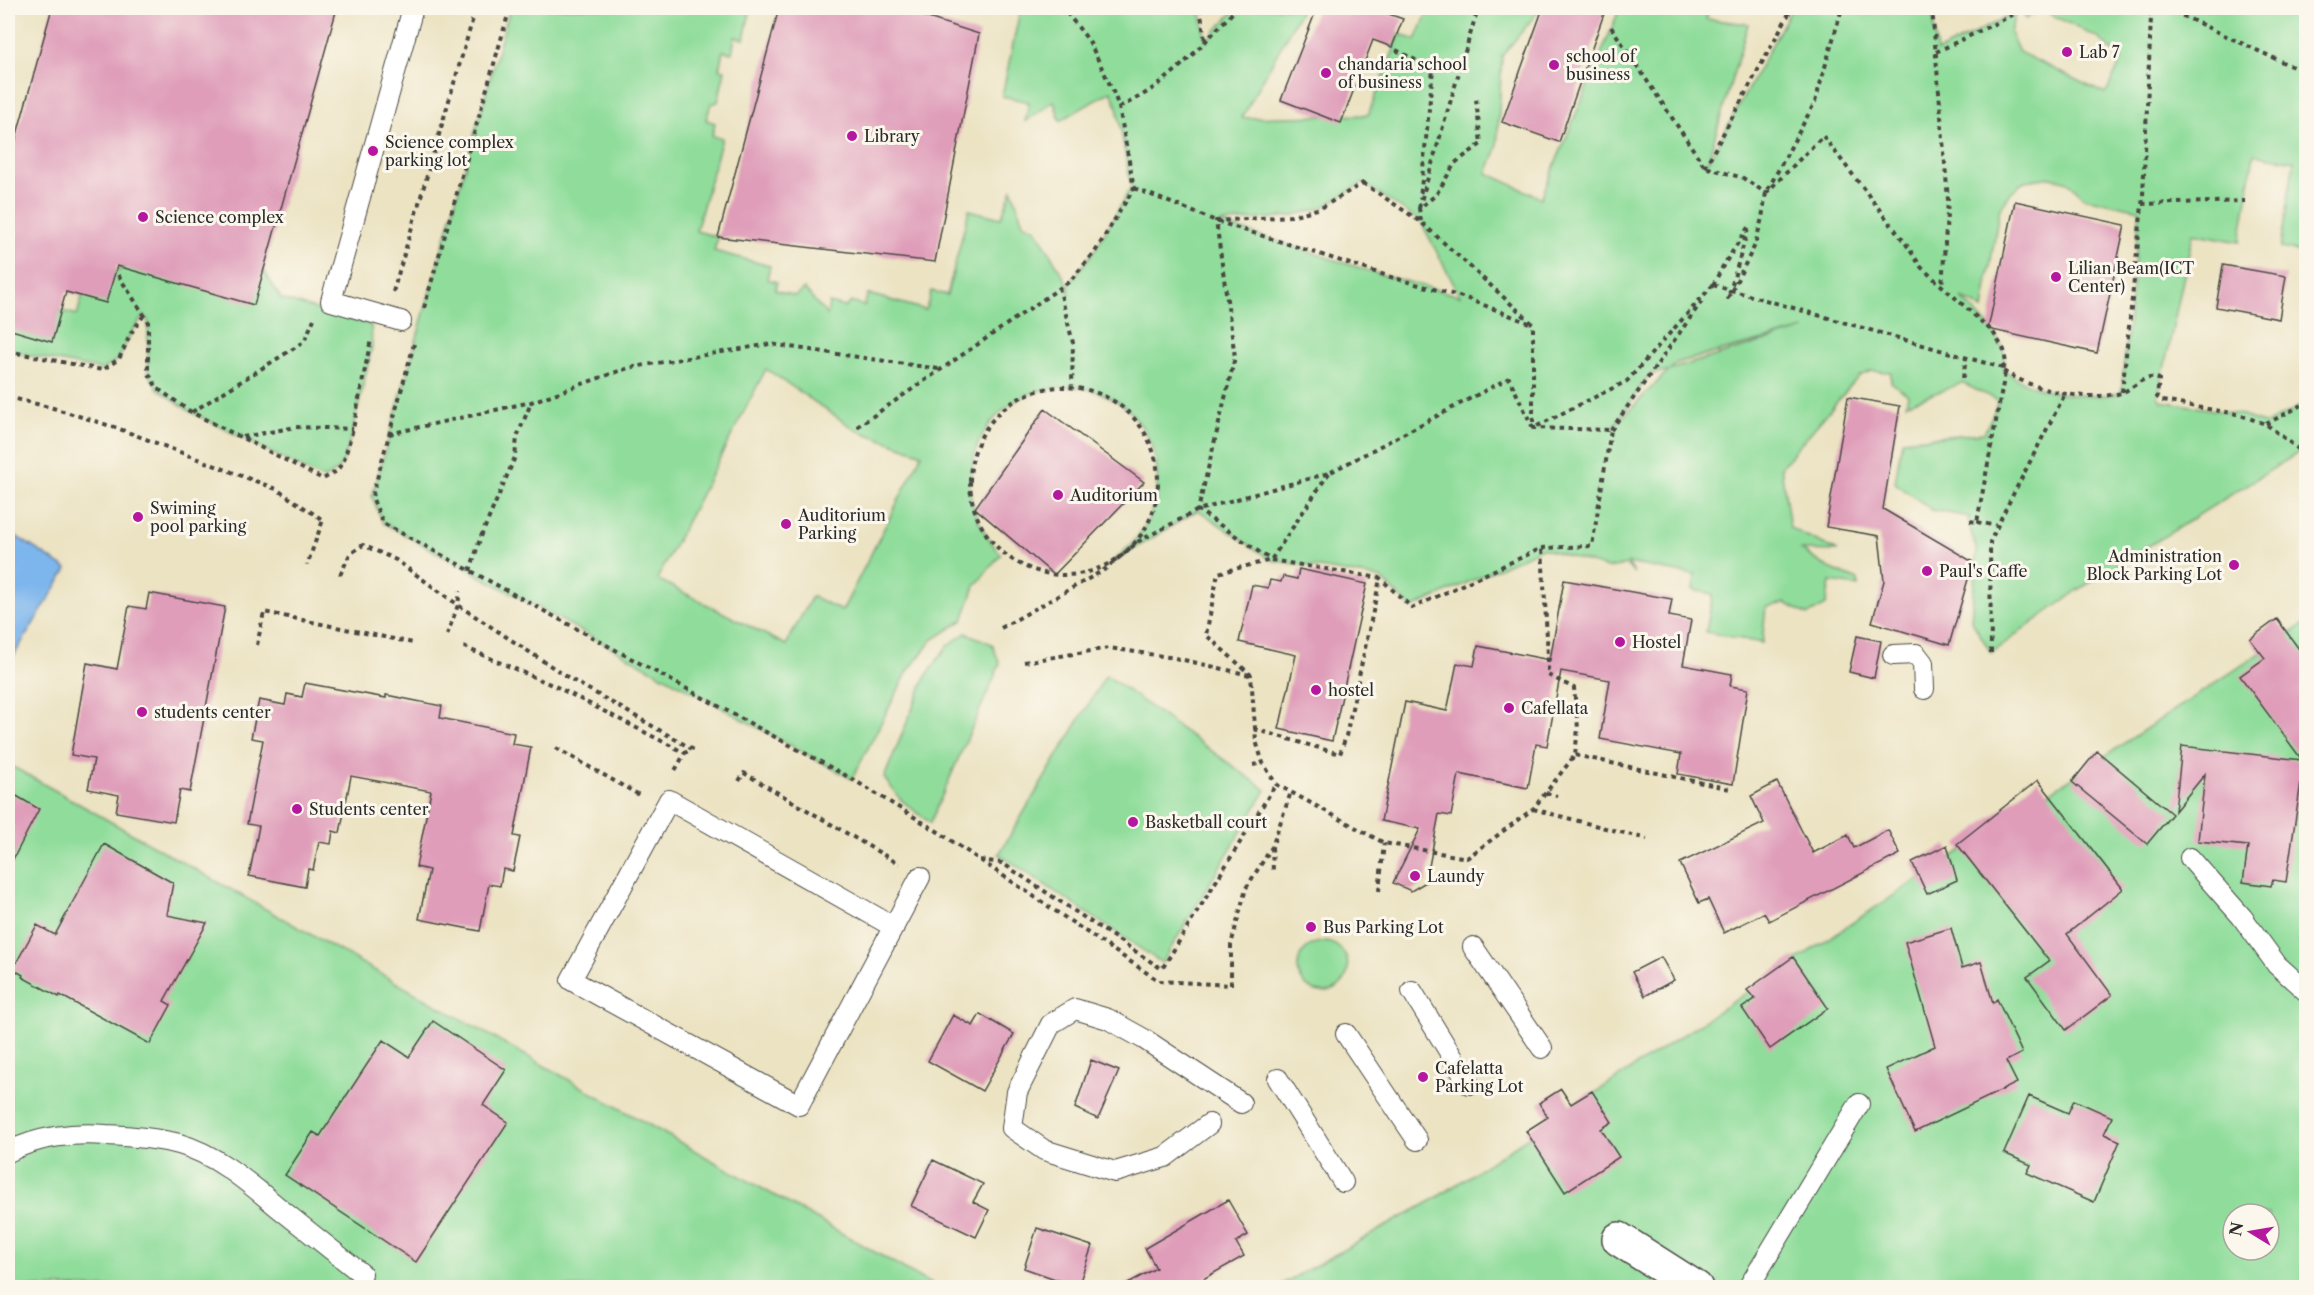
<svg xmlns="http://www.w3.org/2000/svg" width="2314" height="1295" font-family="'Libre Caslon Text',serif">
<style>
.green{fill:#90dd9b;stroke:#5e8463;stroke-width:1.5;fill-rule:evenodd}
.water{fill:#7db5ed;stroke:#54708c;stroke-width:1.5}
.building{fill:#df9db9}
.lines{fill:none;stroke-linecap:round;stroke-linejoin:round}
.lane-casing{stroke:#484742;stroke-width:22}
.street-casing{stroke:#484742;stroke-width:36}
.path{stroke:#484742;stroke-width:4;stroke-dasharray:4.5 4.5;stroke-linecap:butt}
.lane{stroke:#fff;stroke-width:20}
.street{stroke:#fff;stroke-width:33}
.poi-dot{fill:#b5179e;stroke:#fbf7ec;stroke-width:2}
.labels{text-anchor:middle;stroke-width:6;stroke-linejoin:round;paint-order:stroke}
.poi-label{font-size:16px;fill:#2b2b2b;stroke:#fbf7ec;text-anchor:start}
</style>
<rect width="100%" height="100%" fill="#fbf7ec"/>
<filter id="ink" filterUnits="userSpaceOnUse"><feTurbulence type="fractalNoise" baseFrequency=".0167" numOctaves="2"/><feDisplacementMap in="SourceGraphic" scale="12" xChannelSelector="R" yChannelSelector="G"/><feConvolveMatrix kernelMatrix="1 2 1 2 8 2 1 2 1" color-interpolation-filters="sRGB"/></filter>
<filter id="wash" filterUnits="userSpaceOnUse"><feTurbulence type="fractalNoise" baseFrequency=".008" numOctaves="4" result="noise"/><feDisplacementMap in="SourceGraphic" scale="24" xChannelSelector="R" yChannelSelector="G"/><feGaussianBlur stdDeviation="1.35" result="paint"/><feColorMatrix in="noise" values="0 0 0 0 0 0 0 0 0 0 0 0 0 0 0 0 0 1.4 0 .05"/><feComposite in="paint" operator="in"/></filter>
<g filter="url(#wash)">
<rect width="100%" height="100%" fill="#ece3c3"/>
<path class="green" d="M510,8H751L744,39L735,37L732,53L723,51L719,69L725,70L718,102L711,104L706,120L715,123L712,136L722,138L696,231L718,237L714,251L770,266L767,279L777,282L775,290L795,296L804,289L827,315L829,303L845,307L851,302L864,306L868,294L926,310L931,291L947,295L969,210L1001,218L1012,189L1023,223L1036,229L1067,283L1070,296L1069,284L1096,248L1131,187L1117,107L1111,91L1060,121L1054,101L1025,122L1029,102L1002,96L1020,11L1007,8H1200L1206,41L1237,8H1302L1242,118L1368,115L1400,34L1416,40L1429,9L1426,8H1541L1502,56L1497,148L1487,173L1541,198L1620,8H1710L1706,19L1748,24L1707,164L1792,8H1932L1937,52L2015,13L2010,33L2019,52L2105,94L2122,60L2098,38L2040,9L2026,19L2022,10L2027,8H2306V253L2280,248L2294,161L2254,154L2240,242L2193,233L2158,397L2162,401L2237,414L2266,424L2306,403V448L2078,590L1991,653L1971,620L1977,551L1968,521L1970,517L1932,510L1895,483L1902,440L1984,433L1999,401L1962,383L1906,404L1908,395L1891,382V372L1871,371L1859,376L1781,467L1790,528L1838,551L1801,550L1827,567L1858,580V586L1830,582L1826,605L1808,615L1785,603L1766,607L1762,643L1706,632L1713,594L1693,590L1695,575L1628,563L1634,573L1626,565L1607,568L1542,548L1412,608L1380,578L1271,560L1198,510L1113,562C1121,554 1130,547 1136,539C1188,473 1139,376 1054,388C1032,391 1013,399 998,415C985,428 976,444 973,462C972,471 969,481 970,489C971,512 986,538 1001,554L975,586L963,620L932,640L908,671L852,779L383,523L372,497ZM2051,177L2068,182L2085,198L2140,210L2121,393C2082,400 2035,394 2003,369C2015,347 1975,313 1962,298L1983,309L1999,211L2011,192L2025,181ZM1363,183L1421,222L1460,296L1379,274L1220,223L1291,216L1321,208ZM1805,329L1672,369H1671L1676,363ZM766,369L856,430L922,454L842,611L812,596L786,645L657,579ZM1669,370L1614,426L1649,375Z
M152,241L264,271L281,299L371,325L372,347L353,429L344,460L337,471L323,479L191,412L157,388L148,372V321L144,315L131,333L119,359L102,370L8,351V295L77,315L88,276C122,275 131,266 152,241Z
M2306,623V1287L1275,1288L1433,1200ZM2233,1214H2269V1250H2233Z
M966,633L992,644L1000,664L930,823L900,799L884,778L926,676L948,645Z
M1106,675L1266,790L1162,963L999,854Z
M8,764L937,1287H8Z
M1298 967a25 25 0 1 1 50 0a25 25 0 1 1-50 0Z"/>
<path class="water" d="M8,531L67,569L8,665Z"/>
<g id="blocks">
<path class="building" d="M52,8H337L254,305L117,266L106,303L66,292L52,342L8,329V167Z
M779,8H897L979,34L935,262L718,237Z
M1317,8H1372L1403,19L1392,47L1373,40L1341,123L1281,100Z
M1543,8H1606L1559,142L1502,122Z
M2015,201L2125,225L2097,353L1988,329Z
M2223,265L2286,276L2279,319L2216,307Z
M1848,397L1900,406L1883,509L1973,562L1949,645L1872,622L1884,581L1879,536L1826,527Z
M1045,409L1144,482L1054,575L975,508Z
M1299,569L1367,584L1332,741L1279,729L1296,655L1239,642L1252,585L1268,588L1270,580L1281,582L1283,576L1297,579Z
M1564,580L1672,599L1669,616L1691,620L1683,665L1732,674L1730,686L1748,689L1733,784L1678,774L1681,754L1600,739L1610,680L1561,671L1547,746L1536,744L1528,788L1459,774L1451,816L1439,814L1426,882L1411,891L1393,883L1420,829L1381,821L1405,702L1447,711L1457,663L1474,666L1478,646L1550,660Z
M149,593L225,607L190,792L180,790L174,822L116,812L119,795L88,789L94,759L71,755L87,663L117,669L129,606L146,609Z
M2277,619L2307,660V766L2304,762L2286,882L2273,880L2271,886L2243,882L2248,846L2198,841L2205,774L2175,811L2182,746L2302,760L2240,676L2265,658L2250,639Z
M1857,636L1881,641L1874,678L1849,672Z
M305,683L386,698V695L442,706L440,718L514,733L512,744L531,747L514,836L520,837L513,871L503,869L500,886L489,884L480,931L419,919L429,870L416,867L431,791L351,776L340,833L333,831L331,844L319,842L313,870L308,869L305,887L249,876L259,826L247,824L263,740L251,738L259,700L285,705L287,694L302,697Z
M2097,751L2172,814L2147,844L2072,782Z
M2038,780L2123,889L2067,934L2112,995L2066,1030L2027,977L2049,961L1957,844Z
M1777,782L1813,853L1848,835L1854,848L1888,830L1900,854L1769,921L1764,913L1724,933L1708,899L1699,903L1680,863L1764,823L1751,796Z
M8,791L39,809L8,869Z
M104,844L173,883L167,915L207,923L164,1001L171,1005L150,1044L60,995L59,997L22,977L23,975L13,969L37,925L55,935Z
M1947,845L1957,880L1927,894L1912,862Z
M1951,928L1962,968L1981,962L1993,1003L1997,999L2022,1053L2006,1061L2017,1083L1915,1132L1886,1069L1935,1046L1905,942Z
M1661,957L1674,980L1645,996L1632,972Z
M1793,957L1828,1008L1770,1049L1742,1008L1755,999L1747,990Z
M980,1014L1014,1034L982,1091L928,1061L953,1015L973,1026Z
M433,1021L506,1070L483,1105L508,1122L416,1262L285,1175L313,1132L320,1136L383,1040L409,1057Z
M1091,1060L1119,1071L1098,1119L1075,1108Z
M1561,1089L1571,1104L1592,1091L1612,1122L1601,1129L1619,1157L1565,1192L1526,1131L1548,1117L1539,1103Z
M2029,1096L2068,1113L2074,1100L2112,1117L2104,1134L2120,1141L2094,1202L2027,1173L2031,1165L2004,1153Z
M933,1160L983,1184L973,1202L989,1210L976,1237L911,1206Z
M1228,1200L1248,1235L1236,1242L1244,1256L1189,1287H1121L1156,1268L1145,1248Z
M1037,1228L1092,1246L1078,1287L1024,1268Z"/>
</g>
</g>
<g filter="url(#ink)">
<use href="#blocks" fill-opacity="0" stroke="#484742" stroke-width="1.5"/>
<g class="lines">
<defs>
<path id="lane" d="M401,321L331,301L413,8
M1893,655L1916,654L1923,663L1924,689
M2190,858L2242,917L2277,965L2306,991
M894,927L669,800L571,980L799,1105L920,877
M1473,947L1542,1048
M1412,991L1469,1084
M1346,1034L1417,1140
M1278,1079L1343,1182
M1209,1124L1165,1157L1115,1172L1044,1150L1012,1128L1017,1092L1051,1024L1075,1009L1108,1019L1144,1039L1241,1103
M8,1152C37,1137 73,1132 106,1135C130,1136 155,1138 179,1144C216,1154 250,1184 279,1208C307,1230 334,1252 362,1274
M1748,1288L1859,1104"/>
<path id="street" d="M1619,1239L1696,1288"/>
</defs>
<use href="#lane" class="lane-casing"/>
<use href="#street" class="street-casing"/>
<path class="path" d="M1200,8L1205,41
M1932,8L1948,200L1942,286
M2166,8L2306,73
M1611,27L1705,167L1743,178L1766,193
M1396,50L1433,69L1420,199
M1936,52L2027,8
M1119,107C1170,85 1199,47 1237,8
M1705,167L1792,8
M1363,183L1421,222L1533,324V428L1611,430L1592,546L1542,548L1412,608L1380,578L1271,560L1198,510L1235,357L1216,221L1291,216L1321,208Z
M1134,188L1216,221L1394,278L1466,298L1529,323
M1766,193L1823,136L1906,244L1921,267L1993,332L2004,350L2006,364L2001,370C2035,390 2078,401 2117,394C2133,391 2142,373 2159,379L2157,397L2162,401L2237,414L2266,424L2301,451
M2142,204L2245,201
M1419,208L1478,8
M1421,221L1419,208L1436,195L1455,163L1481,144L1476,99
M118,275L148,321V372L157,388L191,412L323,479L337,471L344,460L353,429L371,339
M1713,285L1723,266L1749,226L1728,298L1755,245L1762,218L1766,193L1815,102L1842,8
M1713,285L2003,368
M1059,287L1073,343L1072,385
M393,292L476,8
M424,308L510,8
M414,344L372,497L383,523L852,779L937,831L1159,981L1231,985V945L1246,888L1272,847L1291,792
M8,351L102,370L119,359L131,333L144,315
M1963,378L1966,358
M970 481a94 94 0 1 1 188 0a94 94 0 1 1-188 0Z
M2122,392L2143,196L2151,17L2149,8
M8,397L53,408L117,428L276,489L323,520L307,565
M192,412L304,342L314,319
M2266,424L2306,403
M857,427L1070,281L1095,252L1134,188L1119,107L1112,89L1089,41L1063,8
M1611,430L1702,301
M389,434L531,402L628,368L770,344L939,369
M243,437L296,427L353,429
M1329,473L1271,560L1218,573L1206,635L1251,675L1256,741L1263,763L1276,784L1384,843L1467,858L1533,809L1575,755L1578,728L1574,688L1548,675V656L1542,548
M1970,521L1977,522L2005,373
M1977,522L1997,526
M470,571L480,539L515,457L517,437L531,403
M340,575L350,554L363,545L396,560L458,605L569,678L692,749L685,753L673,774
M1001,628L1104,570L1139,541L1198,510L1329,473L1509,378L1533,428L1627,381L1713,285
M447,635L458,605L460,591
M257,645L264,612L413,643
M464,647L557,687L685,753
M1991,653L1990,542L2003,514L2065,394
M1024,662L1109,648L1175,658L1250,675
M1254,729L1340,754L1346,736L1380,579
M556,748L641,796
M1575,755L1730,789
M1253,765L1263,763
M739,781L744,773L899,864
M1546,793L1557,796
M1533,809L1647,839
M1272,847L1273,871
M980,860L1002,863L1162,969L1276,784
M1379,891L1384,843"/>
<use href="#lane" class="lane"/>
<use href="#street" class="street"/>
</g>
</g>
<g class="poi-dot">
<circle cx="2067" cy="52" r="6"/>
<circle cx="1554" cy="65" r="6"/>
<circle cx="1326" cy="73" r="6"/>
<circle cx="852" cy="136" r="6"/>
<circle cx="373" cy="151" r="6"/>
<circle cx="143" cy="217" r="6"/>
<circle cx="2056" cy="277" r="6"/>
<circle cx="1058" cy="495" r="6"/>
<circle cx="138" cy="517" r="6"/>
<circle cx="786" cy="524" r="6"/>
<circle cx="2234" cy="565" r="6"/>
<circle cx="1927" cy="571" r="6"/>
<circle cx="1620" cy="642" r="6"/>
<circle cx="1316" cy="690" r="6"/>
<circle cx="1509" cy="708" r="6"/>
<circle cx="142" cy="712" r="6"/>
<circle cx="297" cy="809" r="6"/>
<circle cx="1133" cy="822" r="6"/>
<circle cx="1415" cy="876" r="6"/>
<circle cx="1311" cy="927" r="6"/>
<circle cx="1423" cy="1077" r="6"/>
</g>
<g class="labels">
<g class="poi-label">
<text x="2079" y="58">Lab 7</text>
<text x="1566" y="62">school of<tspan x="1566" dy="18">business</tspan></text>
<text x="1338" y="70">chandaria school<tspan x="1338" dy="18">of business</tspan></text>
<text x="864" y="142">Library</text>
<text x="385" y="148">Science complex<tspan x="385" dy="18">parking lot</tspan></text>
<text x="155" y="223">Science complex</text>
<text x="2068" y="274">Lilian Beam(ICT<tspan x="2068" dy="18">Center)</tspan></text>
<text x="1070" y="501">Auditorium</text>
<text x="150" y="514">Swiming<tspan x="150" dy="18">pool parking</tspan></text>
<text x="798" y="521">Auditorium<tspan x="798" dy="18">Parking</tspan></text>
<text x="2222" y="562" text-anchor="end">Administration<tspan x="2222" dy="18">Block Parking Lot</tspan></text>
<text x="1939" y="577">Paul's Caffe</text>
<text x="1632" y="648">Hostel</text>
<text x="1328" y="696">hostel</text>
<text x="1521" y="714">Cafellata</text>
<text x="154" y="718">students center</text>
<text x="309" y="815">Students center</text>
<text x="1145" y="828">Basketball court</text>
<text x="1427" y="882">Laundy</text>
<text x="1323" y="933">Bus Parking Lot</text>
<text x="1435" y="1074">Cafelatta<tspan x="1435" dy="18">Parking Lot</tspan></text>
</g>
</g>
<rect width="2314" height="1295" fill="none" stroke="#fbf7ec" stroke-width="30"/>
<g transform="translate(2251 1232) rotate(281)"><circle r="28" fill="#fbf7ec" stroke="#a8a59f" stroke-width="1.5"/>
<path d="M0-4.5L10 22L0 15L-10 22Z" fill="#b5179e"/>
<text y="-9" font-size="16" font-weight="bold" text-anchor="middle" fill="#2b2b2b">N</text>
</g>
</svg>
